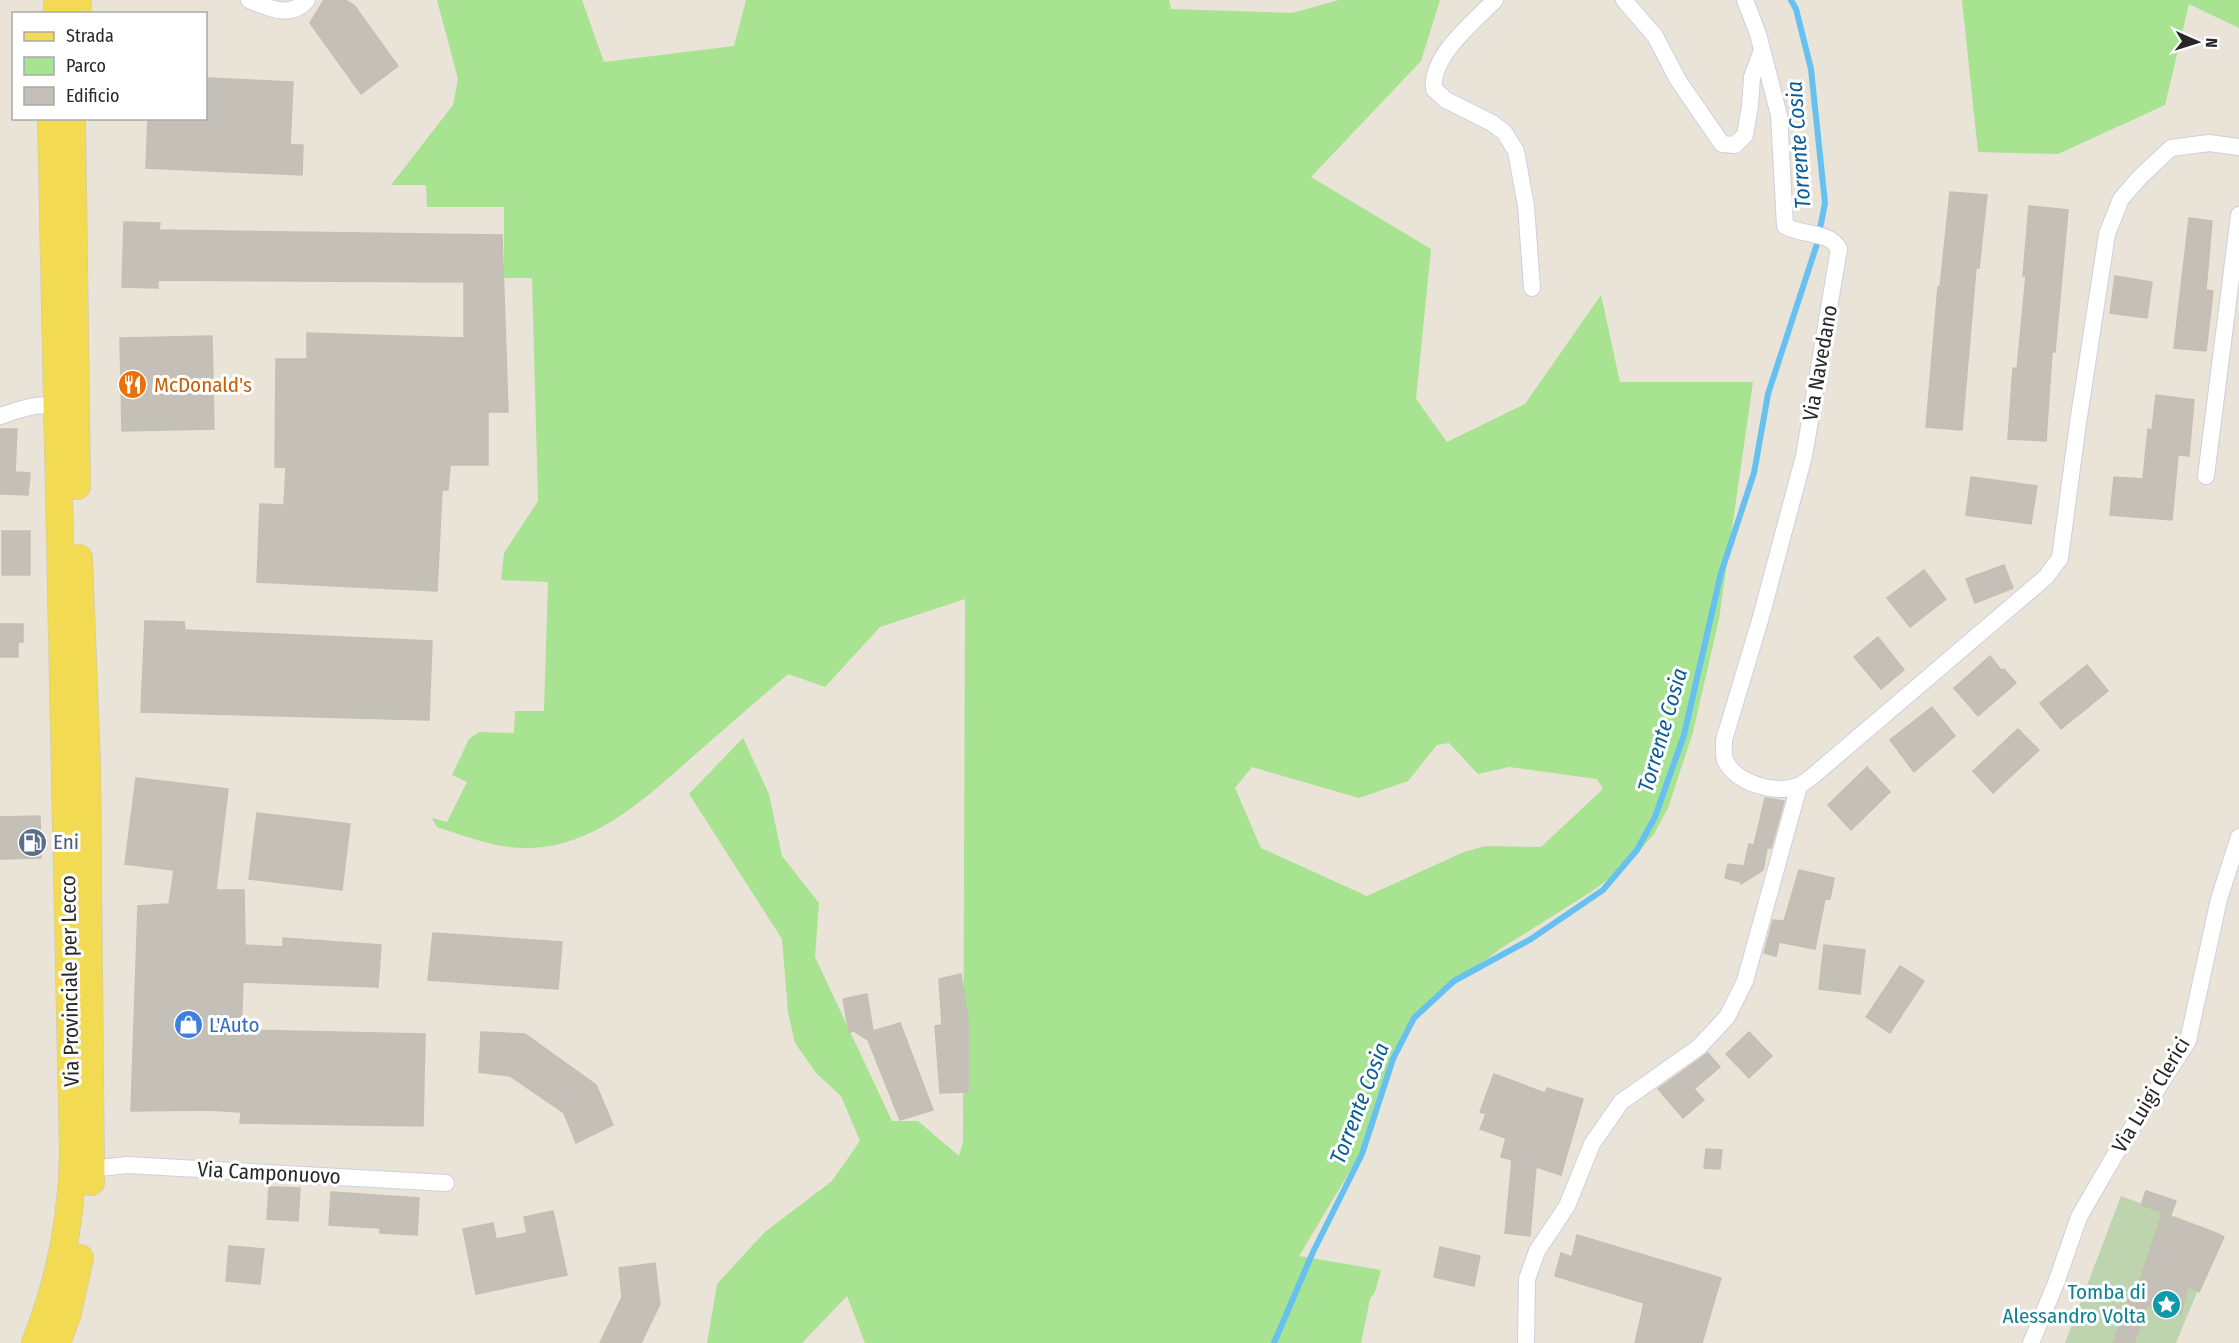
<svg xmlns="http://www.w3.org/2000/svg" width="2239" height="1343" font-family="'Fira Sans Condensed',sans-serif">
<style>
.green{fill:#a7e391;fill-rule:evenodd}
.cemetery{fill:#bed4ae}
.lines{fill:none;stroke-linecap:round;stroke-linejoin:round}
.stream{stroke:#66c1f1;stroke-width:6}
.building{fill:#c5c0b7;stroke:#c5bfb1;stroke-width:1.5}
.street-casing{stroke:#cccfe1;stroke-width:18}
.primary-casing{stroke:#c7c7c7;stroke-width:28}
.street{stroke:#fff;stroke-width:16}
.primary{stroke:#f3da53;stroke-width:27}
.labels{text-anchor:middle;stroke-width:6;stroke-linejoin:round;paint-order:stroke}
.street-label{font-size:21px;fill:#272727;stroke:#fff}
.food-label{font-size:21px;fill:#c56008;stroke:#fff;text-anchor:start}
.service-label{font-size:21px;fill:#4e5e75;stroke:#fff;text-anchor:start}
.shop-label{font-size:21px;fill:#366cbe;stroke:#fff;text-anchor:start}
.culture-label{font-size:21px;fill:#0d838f;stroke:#fff;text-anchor:end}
.water-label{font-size:22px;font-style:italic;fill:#0a5c97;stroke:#fff}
</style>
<rect width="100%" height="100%" fill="#eae3d7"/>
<path class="green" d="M437,0H582L604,62L734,46L746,0H1169L1171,9L1292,13L1339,0H1440L1421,61L1311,177L1431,249L1416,399L1447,442L1525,404L1601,295L1620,382H1753L1719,619L1693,732L1668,808L1654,834L1627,865L1591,892L1503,947L1473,969L1424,1009L1403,1034L1387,1070L1378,1106L1362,1151L1299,1256L1381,1270L1375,1292L1370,1299L1361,1343H865L847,1296L802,1343H707L717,1284L765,1232L832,1181L860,1141L841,1096L817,1074L795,1043L788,1012L782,939L689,794L743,738L769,794L782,856L819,903L815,957L892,1121H918L959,1156L963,1142L965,599L880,627L825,687L788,674C758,700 728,726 698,752C650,794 598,846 530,848C498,849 467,837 437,827L432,818L447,822L467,782L452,775L469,739L479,732L514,733L515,711H544L548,582L501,580L504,553L538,501L532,278H504V207H427L426,185H391L453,105L458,79ZM1449,743L1478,774L1509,767L1597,779L1603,789L1541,847L1485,846L1464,852L1367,896L1261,848L1235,788L1252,767L1359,798L1408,781L1437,745Z
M1962,0H2239V28L2189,4L2165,105L2058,154L1978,152Z"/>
<path class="cemetery" d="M2121,1196L2221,1234L2176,1343H2065Z"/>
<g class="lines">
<path class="stream" d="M1274,1343L1313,1252L1362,1154L1393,1059L1414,1018L1454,981L1531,939L1603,890L1637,850L1655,817L1684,735L1721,573L1754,473L1768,394L1817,244L1825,203L1811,69L1796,9L1791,0"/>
</g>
<path class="building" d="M324,0H345L354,5L398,66L361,94L310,23Z
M206,78L293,82L290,145H303L302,175L146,168L148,118H206Z
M1950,192L1987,195L1979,268H1976L1962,430L1926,427L1938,287H1940Z
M2029,206L2068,210L2055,352H2052L2046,441L2008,439L2013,368L2017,369L2026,276H2023Z
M2189,218L2212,221L2206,290L2213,291L2206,351L2174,348Z
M124,222L160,223L159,230L502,235L508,412H488V465H450L448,490H442L437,591L257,582L260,504L284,505L286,467H275L276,359H307V333L464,338V282L158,280V288L122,287Z
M2115,276L2152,282L2147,318L2110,313Z
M212,336L214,429L122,431L120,338Z
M2156,395L2194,400L2189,456L2178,455L2172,520L2110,515L2114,477L2143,479L2148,429L2152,430Z
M0,429H17L15,472L30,473L28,495L0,494Z
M1971,477L2037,486L2031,524L1966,515Z
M2,531H30V575H2Z
M2004,565L2013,588L1975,603L1966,579Z
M1924,570L1946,599L1910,627L1887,598Z
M145,621L184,622L185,630L432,641L429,720L141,712Z
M0,624H23V642H18V657H0Z
M1878,637L1904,670L1881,689L1854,657Z
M1990,656L2001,670L2004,669L2016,683L1978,716L1954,688Z
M2087,665L2108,691L2061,729L2040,703Z
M1932,707L1955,736L1914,772L1890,740Z
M2018,729L2039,750L1993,793L1973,771Z
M1867,767L1890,792L1851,830L1828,805Z
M136,778L228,789L216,890H244L245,945L283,947V938L381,945L378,987L243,982L241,1030L425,1034L423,1126L240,1123L241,1112L207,1110L131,1111L138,906L169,904L174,870L125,864Z
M1765,798L1784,801L1771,848H1767L1763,870L1741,884V882L1725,878L1728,864L1744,866L1749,844L1754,845Z
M257,813L350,824L342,890L249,879Z
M40,816L41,858L0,859V817Z
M1799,870L1834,878L1830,899H1825L1815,949L1779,942L1776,956L1764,953L1773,920L1784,921Z
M433,933L562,942L558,989L428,980Z
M1824,945L1865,950L1860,994L1819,989Z
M1900,966L1924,981L1890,1033L1866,1017Z
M961,974L968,1020V1092L940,1093L935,1026L942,1025L939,979Z
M867,994L873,1031L900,1023L933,1110L900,1120L868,1040L854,1031L849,1032L843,999Z
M481,1032L525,1034L596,1085L613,1125L576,1143L564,1113L510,1076L479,1072Z
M1749,1032L1772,1056L1749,1078L1726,1054Z
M1708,1053L1720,1067L1694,1089L1704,1100L1683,1118L1658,1089Z
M1494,1074L1545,1093L1547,1088L1583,1099L1561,1175L1536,1167L1530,1236L1505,1233L1512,1160L1501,1157L1506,1138L1480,1129L1486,1114L1480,1112Z
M1706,1149L1722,1150L1720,1169L1704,1168Z
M269,1187L300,1188L298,1221L267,1219Z
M2146,1191L2176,1201L2171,1215L2141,1205Z
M331,1192L419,1198L417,1235L380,1233V1228L329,1225Z
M553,1211L567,1275L476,1294L463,1229L493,1223L496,1239L527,1233L524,1217Z
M2162,1214L2203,1228L2224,1237L2199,1292L2188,1286L2181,1314L2147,1305L2134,1343H2113L2130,1296L2134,1298Z
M1577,1235L1721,1278L1702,1343H1635L1644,1303L1555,1276L1561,1253L1572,1257Z
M229,1246L264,1249L260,1284L226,1281Z
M1440,1247L1480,1256L1474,1286L1434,1277Z
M655,1263L660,1304L641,1343H600L622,1297L619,1268Z"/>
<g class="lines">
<defs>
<path id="street" d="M249,0C268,8 291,19 307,0
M1495,0C1474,22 1430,56 1434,89L1446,100L1492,123L1504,132L1516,151L1526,206L1532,288
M1624,0L1655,36L1678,80L1722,144L1735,145L1745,135L1750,106L1752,77L1762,50
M1745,0L1758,34L1779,115L1785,226C1803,236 1830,231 1839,249L1804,456L1761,617L1724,740C1724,746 1723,755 1725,760C1735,783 1776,795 1798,786C1803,784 1809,779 1814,775L2046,577L2060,558L2078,423L2107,234L2121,199L2140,177L2171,148L2209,143L2239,147
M0,416C19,410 44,399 63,410
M2206,476L2239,215
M83,1165L91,1169L127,1165L446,1183
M1526,1343L1527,1279L1537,1251L1567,1206L1592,1144L1621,1102L1699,1047L1727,1017L1745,981L1799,786
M2031,1343L2056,1283L2079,1217L2116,1153L2188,1041L2219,899L2239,837"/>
<path id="primary" d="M56,14L58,0
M77,14L78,0
M72,118L77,486
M79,558L87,766L91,1182
M35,1343C59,1283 72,1219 73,1154L51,118
M57,1343L67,1316L80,1258"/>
</defs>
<use href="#street" class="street-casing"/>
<use href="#primary" class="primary-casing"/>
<use href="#street" class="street"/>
<use href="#primary" class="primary"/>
</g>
<defs>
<symbol id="restaurant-disc" viewBox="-11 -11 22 22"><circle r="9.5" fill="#e8710a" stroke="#fff"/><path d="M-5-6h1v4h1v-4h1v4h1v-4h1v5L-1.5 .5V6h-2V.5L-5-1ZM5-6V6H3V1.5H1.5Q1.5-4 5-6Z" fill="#fff"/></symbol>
<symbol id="fuel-disc" viewBox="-11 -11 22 22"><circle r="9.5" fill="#5c6f8a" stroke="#fff"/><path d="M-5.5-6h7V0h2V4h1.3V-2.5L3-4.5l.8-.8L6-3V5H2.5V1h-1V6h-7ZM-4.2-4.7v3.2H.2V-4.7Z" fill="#fff"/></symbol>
<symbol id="shop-disc" viewBox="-11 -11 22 22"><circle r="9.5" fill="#3f7fe0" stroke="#fff"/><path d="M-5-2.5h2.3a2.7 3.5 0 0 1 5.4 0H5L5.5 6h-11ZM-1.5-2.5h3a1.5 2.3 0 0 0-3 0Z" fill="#fff"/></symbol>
<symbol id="sight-disc" viewBox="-11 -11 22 22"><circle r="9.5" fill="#0f9aa8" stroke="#fff"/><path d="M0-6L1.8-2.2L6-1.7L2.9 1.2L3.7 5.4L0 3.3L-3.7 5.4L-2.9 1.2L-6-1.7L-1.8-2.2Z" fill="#fff"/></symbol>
</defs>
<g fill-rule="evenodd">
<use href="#restaurant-disc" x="116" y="368" width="33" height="33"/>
<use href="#fuel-disc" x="16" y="826" width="33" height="33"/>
<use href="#shop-disc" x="172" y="1008" width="33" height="33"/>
<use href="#sight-disc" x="2150" y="1288" width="33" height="33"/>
</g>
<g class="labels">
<g class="street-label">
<text transform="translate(1820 363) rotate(-80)" y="7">Via Navedano</text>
<text transform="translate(70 981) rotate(-91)" y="7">Via Provinciale per Lecco</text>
<text transform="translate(2151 1095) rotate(-59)" y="7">Via Luigi Clerici</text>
<text transform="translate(269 1173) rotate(3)" y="7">Via Camponuovo</text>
</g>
<g class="food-label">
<text x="154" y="392">McDonald's</text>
</g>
<g class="service-label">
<text x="53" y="849">Eni</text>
</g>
<g class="shop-label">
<text x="209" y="1032">L'Auto</text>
</g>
<g class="culture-label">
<text x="2146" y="1299">Tomba di<tspan x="2146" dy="24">Alessandro Volta</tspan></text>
</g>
<g class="water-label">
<text transform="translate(1798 145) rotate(-94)" y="8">Torrente Cosia</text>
<text transform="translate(1662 730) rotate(-74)" y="8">Torrente Cosia</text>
<text transform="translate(1359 1103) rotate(-69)" y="8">Torrente Cosia</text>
</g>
</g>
<rect x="12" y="12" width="195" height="108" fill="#ffffff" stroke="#a9a9a9" stroke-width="1.5"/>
<rect x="24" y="32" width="30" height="9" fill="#f3da53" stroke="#a9a9a9" stroke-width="1.5"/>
<text x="66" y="42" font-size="18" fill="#272727">Strada</text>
<rect x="24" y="57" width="30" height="18" fill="#a7e391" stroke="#a9a9a9" stroke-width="1.5"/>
<text x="66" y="72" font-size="18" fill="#272727">Parco</text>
<rect x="24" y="87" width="30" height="18" fill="#c5c0b7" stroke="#a9a9a9" stroke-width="1.5"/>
<text x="66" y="102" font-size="18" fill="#272727">Edificio</text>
<g transform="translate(2197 42) rotate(93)" stroke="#ffffff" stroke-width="4.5" paint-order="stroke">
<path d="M0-4.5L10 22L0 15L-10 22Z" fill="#272727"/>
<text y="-9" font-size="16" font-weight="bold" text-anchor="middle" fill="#272727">N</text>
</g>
</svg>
